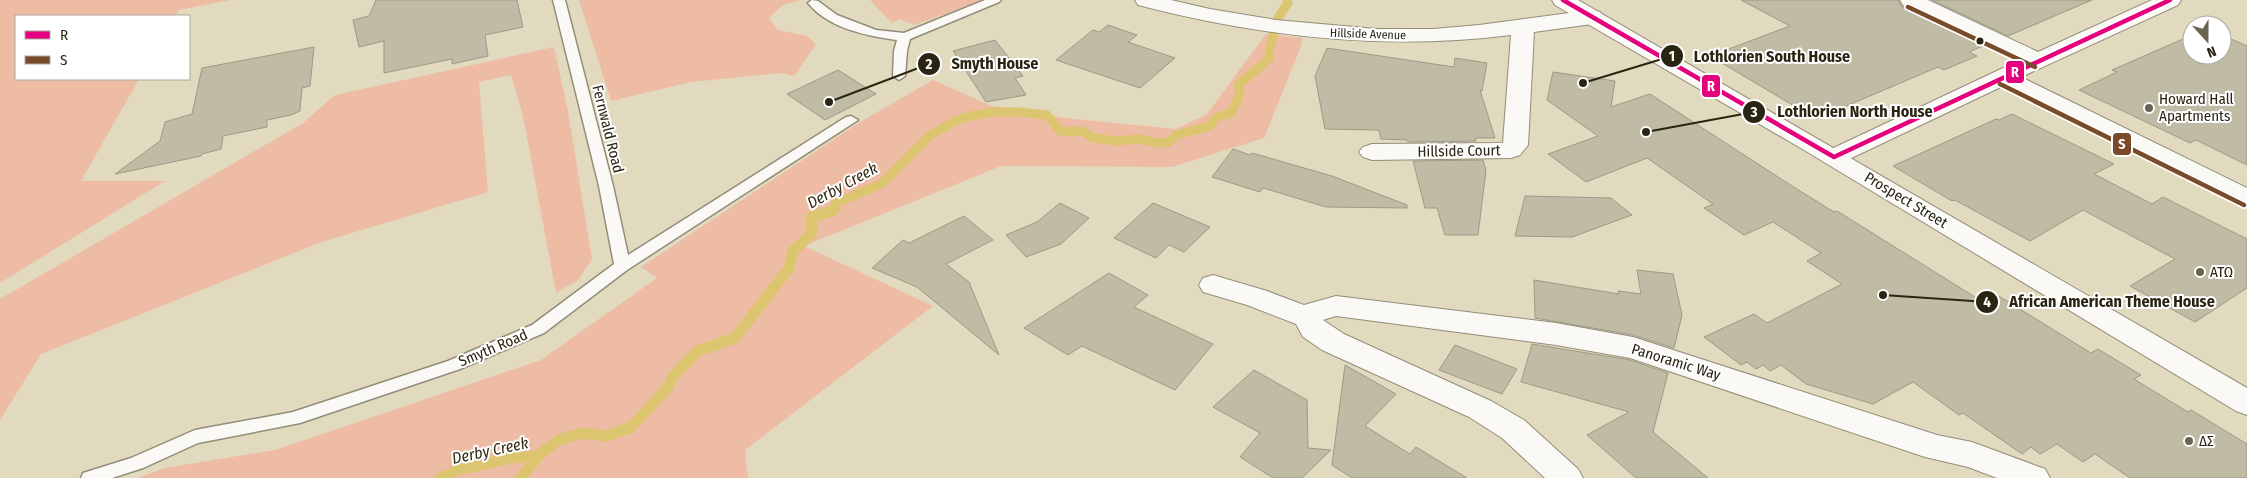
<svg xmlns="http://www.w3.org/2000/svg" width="2247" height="478" font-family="'Fira Sans Condensed',sans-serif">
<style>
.green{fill:#eebca4}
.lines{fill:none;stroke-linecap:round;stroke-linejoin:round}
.stream-far1{stroke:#dbc56e;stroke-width:9}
.stream{stroke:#dbc56e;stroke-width:11}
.building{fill:#c0bba5;stroke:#9e9985}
.service-casing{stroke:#928d79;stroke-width:3}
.minor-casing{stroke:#928d79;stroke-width:2}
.tertiary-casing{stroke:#928d79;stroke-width:2}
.service{fill:#faf9f5;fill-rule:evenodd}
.minor{fill:#faf9f5;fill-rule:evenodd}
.tertiary{fill:#faf9f5;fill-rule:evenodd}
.bus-1-casing{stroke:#fff;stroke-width:8}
.bus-2-casing{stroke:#fff;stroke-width:8}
.bus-1{stroke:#e5007d;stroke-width:4.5}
.bus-2{stroke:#7a4b2a;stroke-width:4.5}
.bus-dot{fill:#2a2512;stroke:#fff;stroke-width:2}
.poi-dot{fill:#6a644f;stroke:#fff;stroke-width:2}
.labels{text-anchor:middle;stroke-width:4;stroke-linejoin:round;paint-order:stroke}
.far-street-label{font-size:12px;fill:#2a2512;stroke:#fff}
.poi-label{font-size:15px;fill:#2a2512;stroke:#fff;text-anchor:start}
.street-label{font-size:15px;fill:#2a2512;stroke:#fff}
.water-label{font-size:16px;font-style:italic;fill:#312a12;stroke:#fff}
.leader{fill:none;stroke:#2a2512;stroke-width:2}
.callout-dot{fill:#2a2512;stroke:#fff;stroke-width:2}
.mark-label{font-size:15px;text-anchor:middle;font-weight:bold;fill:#fff}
.callout-label{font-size:16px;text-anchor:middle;font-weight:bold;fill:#2a2512;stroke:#fff;stroke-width:4;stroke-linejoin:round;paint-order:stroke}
.line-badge{stroke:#fff;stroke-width:2}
.badge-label{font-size:14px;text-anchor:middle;font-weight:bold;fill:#fff}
</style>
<rect width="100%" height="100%" fill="#e1dabf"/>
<path class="green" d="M0,0H230L179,10L175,16H16V79H139L81,181H165L0,283Z
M579,0H801L783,5L769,18L778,30L808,36L816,45L794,76L782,73L691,82L611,101Z
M870,0H984L914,25L900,19L892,23Z
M1266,34L1302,38V44L1264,138L1172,167L1001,166L804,246L933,306L745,450L748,478H137L165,468L275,450L541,360L657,278L641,267L860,122L933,80L992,106L1064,118L1176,129L1207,114Z
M554,47L568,111L592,259L578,280L556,293L523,116L511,75L479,82L488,192L319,243L41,354L0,420V299L303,123L335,95Z"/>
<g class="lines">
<path class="stream-far1" d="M828,212L835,210L836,203L881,184L929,136L953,122L966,117L992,112H1020L1047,115L1061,132L1081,131L1094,138L1116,141L1139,139L1159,143L1169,142L1176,135L1210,126L1215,118L1231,113L1240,94L1238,85L1270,58L1269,52L1278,18L1288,3L1287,0"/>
<path class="stream" d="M440,478L458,470L510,458L538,456L559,440L581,433L607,436L631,427L667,389L673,376L698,351L735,338L789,268L793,251L812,233L811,217L832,211
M521,478L538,456"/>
</g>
<path class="building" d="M376,0H517L523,27L485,35L488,56L452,64V59L384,73V41L359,47L353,20L369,16Z
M1741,0H1898L1902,7L1985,45L1969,52L1977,56L1944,70L1938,67L1816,119L1710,56L1790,26Z
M1932,0H2092L2008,36Z
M1108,25L1137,35L1128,42L1175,58L1140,88L1056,60L1093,30L1099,32Z
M2192,35V55H2222V35L2247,46V165L2196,140L2190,143L2079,90L2117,72L2112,70Z
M995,40L1023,76L1015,78L1026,95L986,102L953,51Z
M314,47L310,86L302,88L300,111L291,115L267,120V127L223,136L221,149L202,154L201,156L115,174L160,141L165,122L192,114L202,68Z
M1327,48L1454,67L1455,58L1487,63L1482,91L1480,90L1495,138H1475L1476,141L1408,142L1407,140L1381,139L1379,130L1325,129L1315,76Z
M838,70L876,94L825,120L787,94Z
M1553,72L1615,81L1611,107L1650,94L1792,186L1834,212L1837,211L1975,297L1989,290L2091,353L2098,349L2141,375L2134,379L2188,412L2191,410L2247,444V478H2130L2095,454L2083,462L2057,444L2040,454L2031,447L2022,454L1963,413L1959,415L1913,382L1873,404L1806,384L1781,365L1770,371L1763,365L1756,369L1747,362L1741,365L1704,337L1754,314L1767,323L1842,284L1807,261L1821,253L1773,222L1744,235L1704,208L1713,204L1647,158L1586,182L1548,154L1598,136L1547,100Z
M2012,114L2114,164L2094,174L2152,204L2163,197L2247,239V288L2195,322L2130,286L2175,259L2083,210L2030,241L1955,200L1952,201L1893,166L1996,119L1999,120Z
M1233,149L1250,155L1252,153L1332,176L1407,205V208L1326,207L1263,188L1260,192L1212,177Z
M1483,160L1486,170L1478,235H1445L1437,208H1425L1413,161Z
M1525,196L1611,198L1632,215L1572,237L1515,236Z
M1060,203L1089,218L1061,244L1026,257L1006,235L1037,222Z
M1153,203L1210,227L1184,252L1169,245L1156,258L1114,238Z
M964,216L993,240L946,264L969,282L999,355L917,287L872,268L903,240L909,243Z
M1637,270L1673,274L1682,315L1674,348L1633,335L1535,318L1534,280L1619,294L1618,291L1641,294Z
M1109,273L1148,295L1134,307L1213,344L1175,390L1082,346L1068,355L1024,328Z
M1532,344L1630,360L1668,373L1653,432L1708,478H1636L1587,435L1629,412L1521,382Z
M1455,345L1517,369L1502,394L1439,370Z
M1345,365L1396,394L1365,426L1410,454L1416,447L1467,478H1352L1332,465Z
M1254,370L1307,400L1308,448L1331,450L1302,478H1273L1240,457L1260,433L1213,407Z"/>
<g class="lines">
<defs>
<path id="service" d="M553,0H565L613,186L628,255L846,117L851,116L858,120L627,270L544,333L460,369L300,423L198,443L143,468L112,478H81L83,473L131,458L195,430L293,412L448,361L532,325L614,264L599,186Z
M985,0H1001L999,2L910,39L907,51L905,76L899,80L893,76L894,51L897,40C867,36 828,28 808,3L812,0L818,1L837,15L876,30L904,33Z"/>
<path id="minor" d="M1135,0H1171L1210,9L1276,20L1377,29H1433L1479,25L1592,10L1600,12L1603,17L1600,22L1592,24L1534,32L1528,145L1520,155L1511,158L1372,160L1363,157L1359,152L1363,147L1372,144L1503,143L1511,35C1385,51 1261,37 1138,5Z
M1900,0H1928L2038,52L2152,0H2181L2178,5L2021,77L2247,188V206L2238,204L2003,86L1843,162L1834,165L1825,162L1821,157L1825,152L2020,60L1903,5Z
M1213,275L1267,291L1304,305L1336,296L1556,323L1633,337L1937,435L1972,442L2045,469L2050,478H1997L1968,467L1925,457L1630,358L1556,345L1336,316L1323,320L1344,334L1491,401L1524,420L1578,469L1583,478H1545L1502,438L1469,417L1322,350L1303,337L1296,324L1247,305L1203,292L1199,285L1203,278Z"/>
<path id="tertiary" d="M1552,0H1578L2247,388V415L2236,411L1804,150L1555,5Z"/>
</defs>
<use href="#service" class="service-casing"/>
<use href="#minor" class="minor-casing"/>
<use href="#tertiary" class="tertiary-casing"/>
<use href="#service" class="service"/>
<use href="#minor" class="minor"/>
<use href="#tertiary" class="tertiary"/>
<defs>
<path id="bus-1" d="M1563,0L1834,157L2170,0"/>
<path id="bus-2" d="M1908,7L2035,67
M2000,84L2244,205"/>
</defs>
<use href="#bus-1" class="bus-1-casing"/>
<use href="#bus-2" class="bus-2-casing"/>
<use href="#bus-1" class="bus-1"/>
<use href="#bus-2" class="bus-2"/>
</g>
<circle class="bus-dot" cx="1980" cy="41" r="4.5"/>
<g class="poi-dot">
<circle cx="2149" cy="108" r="5"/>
<circle cx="2200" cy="272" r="5"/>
<circle cx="2189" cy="441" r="5"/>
</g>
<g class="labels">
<g class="far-street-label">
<text transform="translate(1368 34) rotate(2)" y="4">Hillside Avenue</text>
</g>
<g class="poi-label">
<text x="2159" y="104">Howard Hall<tspan x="2159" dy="17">Apartments</tspan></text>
<text x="2210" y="277">ΑΤΩ</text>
<text x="2199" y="446">ΔΣ</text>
</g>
<g class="street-label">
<text transform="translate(608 129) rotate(76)" y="5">Fernwald Road</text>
<text transform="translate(1459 151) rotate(-1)" y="5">Hillside Court</text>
<text transform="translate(1906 200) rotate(31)" y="5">Prospect Street</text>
<text transform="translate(493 348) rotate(-23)" y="5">Smyth Road</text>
<text transform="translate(1676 362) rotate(17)" y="5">Panoramic Way</text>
</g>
<g class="water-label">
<text transform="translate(842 185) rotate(-29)" y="6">Derby Creek</text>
<text transform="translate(490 450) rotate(-12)" y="6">Derby Creek</text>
</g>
</g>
<path class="leader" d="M1583 83L1672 56M829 102L929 64M1646 132L1754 112M1883 295L1987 302"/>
<g class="callout-dot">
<circle cx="1583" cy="83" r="5"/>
<circle cx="829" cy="102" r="5"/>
<circle cx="1646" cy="132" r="5"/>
<circle cx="1883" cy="295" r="5"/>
<circle cx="1672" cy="56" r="12"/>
<circle cx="929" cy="64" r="12"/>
<circle cx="1754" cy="112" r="12"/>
<circle cx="1987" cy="302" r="12"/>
</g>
<g class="mark-label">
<text x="1672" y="61">1</text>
<text x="929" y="69">2</text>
<text x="1754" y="117">3</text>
<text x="1987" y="307">4</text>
</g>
<g class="callout-label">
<text x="1772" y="62">Lothlorien South House</text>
<text x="995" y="69">Smyth House</text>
<text x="1855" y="117">Lothlorien North House</text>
<text x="2112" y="307">African American Theme House</text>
</g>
<g class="line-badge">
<rect x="2005" y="60" width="20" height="24" rx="5" fill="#e5007d"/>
<rect x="1701" y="74" width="20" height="24" rx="5" fill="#e5007d"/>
<rect x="2112" y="132" width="20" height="24" rx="5" fill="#7a4b2a"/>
</g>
<g class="badge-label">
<text x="2015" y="77">R</text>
<text x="1711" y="91">R</text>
<text x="2122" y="149">S</text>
</g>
<rect x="15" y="15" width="175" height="65" fill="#ffffff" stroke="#aaa8a0"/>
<rect x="25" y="31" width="25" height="8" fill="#e5007d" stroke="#aaa8a0"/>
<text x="60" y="40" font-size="15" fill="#2a2512">R</text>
<rect x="25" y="56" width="25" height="8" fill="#7a4b2a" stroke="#aaa8a0"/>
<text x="60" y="65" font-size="15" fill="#2a2512">S</text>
<g transform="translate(2207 40) rotate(159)"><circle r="24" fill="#ffffff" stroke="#aaa8a0"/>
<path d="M0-4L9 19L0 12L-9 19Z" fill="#6a644f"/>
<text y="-8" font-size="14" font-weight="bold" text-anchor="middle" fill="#2a2512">N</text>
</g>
</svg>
